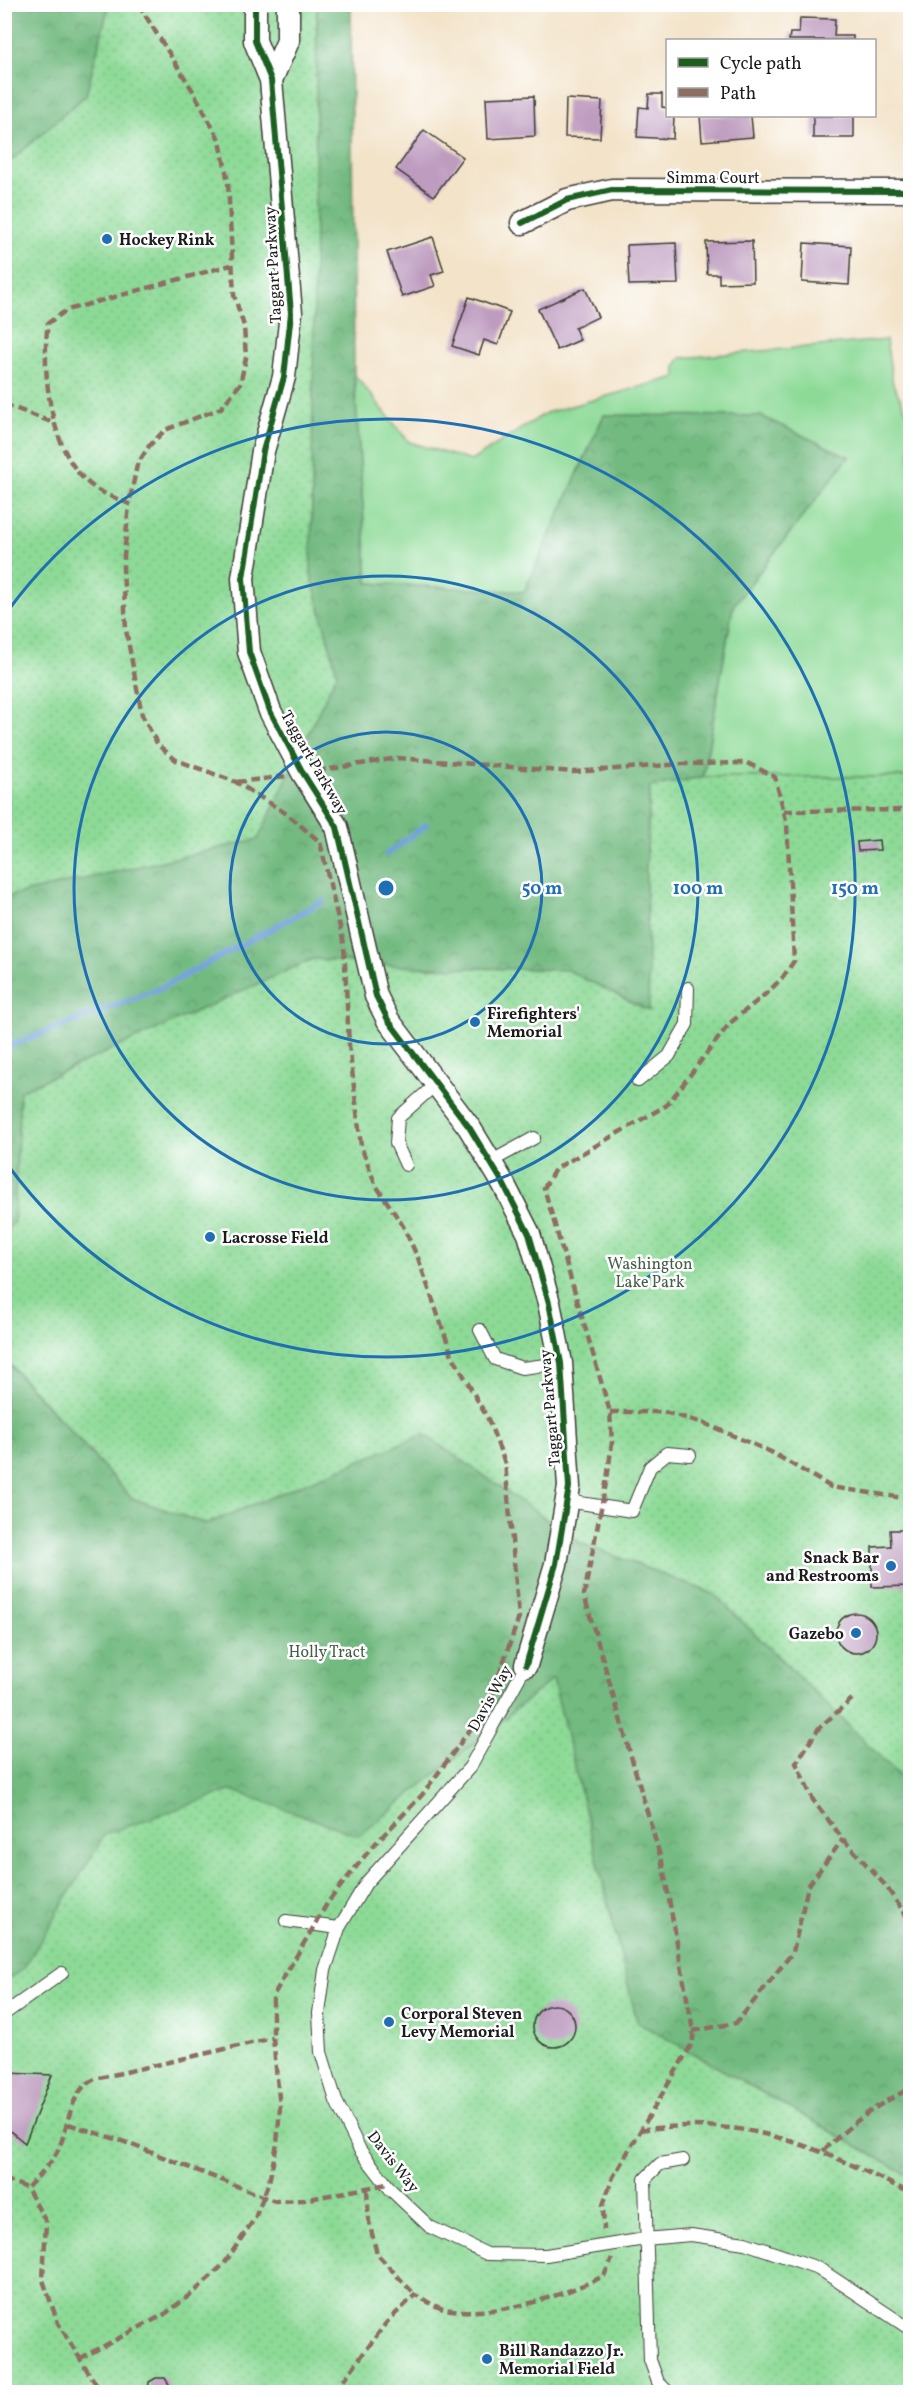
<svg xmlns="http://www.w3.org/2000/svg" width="915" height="2397" font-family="Vollkorn,serif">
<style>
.green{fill:#8dda97;stroke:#547b5a;stroke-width:1.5}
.forest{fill:url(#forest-crowns);stroke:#476b4e;stroke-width:1.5}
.park{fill:url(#park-dots);stroke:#547b5a;stroke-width:1.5}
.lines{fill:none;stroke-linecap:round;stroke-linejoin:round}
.stream{stroke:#6f9fd9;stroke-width:6}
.building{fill:#be9cc0}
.service-casing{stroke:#3c3a36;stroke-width:14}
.minor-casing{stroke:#3c3a36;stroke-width:25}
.service{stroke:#fff;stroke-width:12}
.minor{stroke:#fff;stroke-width:22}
.quiet{stroke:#8d6e63;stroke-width:4.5;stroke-dasharray:9 4.5;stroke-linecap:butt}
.cycleway-casing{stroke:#fff;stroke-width:10}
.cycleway{stroke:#1b5e20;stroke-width:6}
.ring{fill:none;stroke:#1f6fb2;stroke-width:3}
.poi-dot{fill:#1f6fb2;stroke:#fff;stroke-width:2}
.labels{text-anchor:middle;stroke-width:5;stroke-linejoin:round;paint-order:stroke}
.street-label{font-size:16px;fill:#1c1c1c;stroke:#fff}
.poi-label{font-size:16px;font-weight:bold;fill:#1c1c1c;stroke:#fff;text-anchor:start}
.park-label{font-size:16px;fill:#445e47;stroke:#fff}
.centre{fill:#1f6fb2;stroke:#fff;stroke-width:3}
.ring-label{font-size:18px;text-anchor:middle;font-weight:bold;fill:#1f6fb2;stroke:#fff;stroke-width:5;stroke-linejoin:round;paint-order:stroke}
</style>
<defs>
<pattern id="forest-crowns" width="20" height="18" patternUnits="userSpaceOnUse" patternTransform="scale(1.5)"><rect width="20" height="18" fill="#72ba80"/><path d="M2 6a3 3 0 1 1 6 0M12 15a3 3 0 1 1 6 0" fill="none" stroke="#629f6e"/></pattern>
<pattern id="park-dots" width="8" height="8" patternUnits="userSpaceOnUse" patternTransform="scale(1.5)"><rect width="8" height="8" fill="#8dda97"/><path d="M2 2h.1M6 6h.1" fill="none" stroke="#79ba82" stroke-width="1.8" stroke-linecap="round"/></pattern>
</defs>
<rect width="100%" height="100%" fill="#fff"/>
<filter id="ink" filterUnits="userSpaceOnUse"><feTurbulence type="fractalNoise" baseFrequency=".0167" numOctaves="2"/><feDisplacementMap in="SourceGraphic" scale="12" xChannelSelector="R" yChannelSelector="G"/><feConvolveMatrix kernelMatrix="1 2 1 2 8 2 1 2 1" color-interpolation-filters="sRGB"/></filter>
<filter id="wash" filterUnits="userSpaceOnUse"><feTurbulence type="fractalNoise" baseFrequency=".008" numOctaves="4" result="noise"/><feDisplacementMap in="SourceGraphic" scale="24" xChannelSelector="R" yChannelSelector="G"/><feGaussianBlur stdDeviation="1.35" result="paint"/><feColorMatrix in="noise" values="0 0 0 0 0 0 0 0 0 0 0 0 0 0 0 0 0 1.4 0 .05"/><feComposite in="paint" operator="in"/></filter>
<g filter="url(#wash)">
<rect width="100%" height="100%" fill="#f3e3c9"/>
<path class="green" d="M886,340L893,384L910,418V777H703L733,606L849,456L604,415L524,592L368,583L354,374L409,442L471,461L546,413L676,377V365L681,358Z"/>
<path class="forest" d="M5,5H109L86,95L5,166Z
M317,5H351L354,374L368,583L524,592L604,415L761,416L849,457L733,606L703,777L650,787L646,871L649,1011L567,970L416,967L313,959L20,1091L14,1223L5,1231V897L258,839L337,673L311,575Z
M4,1359L132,1498L206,1524L424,1434L581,1543L714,1594L910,1786V2176L637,2022L553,1679L359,1836L232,1790L106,1834L24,1968L5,1982Z"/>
<path class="park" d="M109,5H317L311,575L337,673L258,839L5,897V166L86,95Z
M703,777H910V1786L714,1594L581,1543L424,1434L206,1524L132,1498L5,1359V1231L14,1223L20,1091L313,959L416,967L567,970L649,1011L646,871L650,787Z
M553,1679L637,2022L910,2176V2392H5L4,1982L24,1968L105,1834L232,1790L359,1836Z"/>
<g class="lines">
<path class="stream" d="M387,854L426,825
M4,1048L161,988L323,901"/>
</g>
<g id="blocks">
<path class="building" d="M800,18L835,19L834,36H853V40H789L790,33H799Z
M649,94H662V107L668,108V116H674L673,139L637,137L639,107L648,108Z
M534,96L535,136L488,139L486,98Z
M566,99L602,101L600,138L565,137Z
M700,116H751L753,137L702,141Z
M813,116H854V138H813Z
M424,130L463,157L434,196L396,169Z
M433,237L444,271L431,275L435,286L402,297L387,252Z
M752,241L753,282L719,283V274H707L706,242Z
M676,243L678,284L629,285L627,245Z
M804,243L851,246L849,285L802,282Z
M585,288L598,317L575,328L580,340L557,350L538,309Z
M469,297L510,312L498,345L484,340L479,355L452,346Z
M879,840L880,850L858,851L857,842Z
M890,1530H910V1586L872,1587V1547L891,1546Z
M836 1633a20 20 0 1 1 40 0a20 20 0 1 1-40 0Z
M533 2026a21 21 0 1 1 42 0a21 21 0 1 1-42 0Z
M8,2073L52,2075L25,2143L4,2126V2081Z
M156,2378H165L169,2384L168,2391L151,2392L148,2390L149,2382Z"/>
</g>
</g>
<g filter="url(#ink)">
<use href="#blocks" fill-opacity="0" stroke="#3c3a36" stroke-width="1.5"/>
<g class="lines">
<defs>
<path id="service" d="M638,1081L669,1056L687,1024L688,988
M490,1162L534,1138
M406,1165L396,1143L398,1118L437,1083
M480,1330L495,1359L522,1368L561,1363
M567,1501L632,1511L650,1467L667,1453L690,1455
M526,1665L470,1767L366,1883L339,1928L325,1970L319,2013L321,2052L336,2101L360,2150L391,2190L430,2227L487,2254L546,2255L645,2239L691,2235L745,2243L818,2268L910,2329
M286,1921L339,1928
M4,2014L62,1973
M668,2392L658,2382L650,2360L645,2179L660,2164L683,2160"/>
<path id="minor" d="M255,4V41L271,80L291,313L284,377L263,451L243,578L249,652L270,711L303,773L337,827L376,996L388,1020L469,1127L503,1183L529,1234L549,1303L561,1363L569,1487L556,1564L526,1665
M271,80L288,41V4
M522,223L567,200L612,190L910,191"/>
</defs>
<use href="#service" class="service-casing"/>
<use href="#minor" class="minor-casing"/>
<use href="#service" class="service"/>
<use href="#minor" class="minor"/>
<path class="quiet" d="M138,4L193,91L220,141L228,182L234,295L244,326L246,358L240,384L221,408L165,430L149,446L137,465L129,504C117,498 102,494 92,486C50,455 41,371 48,323L67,310L231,265
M4,404L54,423
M317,771L398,758L573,772L683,764L747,763L775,777L787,824L794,961L783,977L768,992L730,1023L667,1105L555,1169L544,1188L610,1412L612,1442L608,1473L584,1595L663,1866L693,2031V2042L613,2177L603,2205L604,2230
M236,782L288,776
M784,811L910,810
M610,1412H664L704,1423L771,1452L831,1487L910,1499
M852,1699L819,1728L796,1763L813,1800L843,1839L885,1885L910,1921
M693,2031L736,2023L759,1995L793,1952L808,1886L843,1839
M68,2124L122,2141L275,2201L304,2200L387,2184
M640,2130C746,2115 811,2144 904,2190L910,2196
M823,2151C850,2125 876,2104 910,2089
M4,2179L27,2188
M367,2190L369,2222L377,2254L415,2295
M79,2359L165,2314L195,2291L224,2264L255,2218L269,2182L277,2144L280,2108L273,2038V1996L328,1902L372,1847L422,1795L489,1704L519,1617L505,1463L488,1419L452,1355L418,1258L403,1226L375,1184L361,1146L349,1045L344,944L320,842L287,814L236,782L176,760L158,745L142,715L126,630L123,567L129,504
M107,2392L97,2386L58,2323L43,2280L46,2222L27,2188C37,2177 50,2165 57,2152C70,2127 68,2091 95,2079L273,2038
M335,2392L386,2323L415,2295C424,2299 435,2307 444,2309C497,2318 556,2298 604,2276L612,2258"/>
<defs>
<path id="cycleway" d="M255,4V41L271,80L291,313L284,377L263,451L243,578L249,652L270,711L303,773L337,827L376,996L388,1020L469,1127L503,1183L529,1234L549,1303L561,1363L569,1487L556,1564L526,1665
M522,223L567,200L612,190L910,191"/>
</defs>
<use href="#cycleway" class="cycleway-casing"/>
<use href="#cycleway" class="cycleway"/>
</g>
</g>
<g class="ring">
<circle cx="386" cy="888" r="156"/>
<circle cx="386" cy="888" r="312"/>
<path d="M7 612A469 469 0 1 1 7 1164"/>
</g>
<g class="poi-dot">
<circle cx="107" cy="239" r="6"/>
<circle cx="475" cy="1022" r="6"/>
<circle cx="210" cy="1237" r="6"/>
<circle cx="891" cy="1566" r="6"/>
<circle cx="856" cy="1633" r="6"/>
<circle cx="389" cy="2022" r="6"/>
<circle cx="487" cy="2359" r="6"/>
</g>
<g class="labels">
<g class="street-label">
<text x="713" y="183">Simma Court</text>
<text transform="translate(272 265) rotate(-93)" y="6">Taggart Parkway</text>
<text transform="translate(315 762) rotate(60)" y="6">Taggart Parkway</text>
<text transform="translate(549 1408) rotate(-95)" y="6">Taggart Parkway</text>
<text transform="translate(489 1698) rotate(-61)" y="6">Davis Way</text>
<text transform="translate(394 2161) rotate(52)" y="6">Davis Way</text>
</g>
<g class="poi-label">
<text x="119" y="245">Hockey Rink</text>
<text x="487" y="1019">Firefighters'<tspan x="487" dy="18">Memorial</tspan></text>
<text x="222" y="1243">Lacrosse Field</text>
<text x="879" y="1563" text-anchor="end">Snack Bar<tspan x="879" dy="18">and Restrooms</tspan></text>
<text x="844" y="1639" text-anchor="end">Gazebo</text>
<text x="401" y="2019">Corporal Steven<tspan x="401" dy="18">Levy Memorial</tspan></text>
<text x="499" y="2356">Bill Randazzo Jr.<tspan x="499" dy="18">Memorial Field</tspan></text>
</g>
<g class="park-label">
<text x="650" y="1269">Washington<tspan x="650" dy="18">Lake Park</tspan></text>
<text x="327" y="1657">Holly Tract</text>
</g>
</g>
<circle cx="386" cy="888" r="9" class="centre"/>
<g class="ring-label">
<text x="542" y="894">50 m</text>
<text x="698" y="894">100 m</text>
<text x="855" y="894">150 m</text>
</g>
<rect width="915" height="2397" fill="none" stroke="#fff" stroke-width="24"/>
<rect x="666" y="39" width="210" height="78" fill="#ffffff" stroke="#a4a4a4" stroke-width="1.5"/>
<rect x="678" y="58" width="30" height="9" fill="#1b5e20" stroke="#a4a4a4" stroke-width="1.5"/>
<text x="720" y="69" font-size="18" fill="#1c1c1c">Cycle path</text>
<rect x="678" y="88" width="30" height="9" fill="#8d6e63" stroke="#a4a4a4" stroke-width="1.5"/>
<text x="720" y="99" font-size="18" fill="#1c1c1c">Path</text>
</svg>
